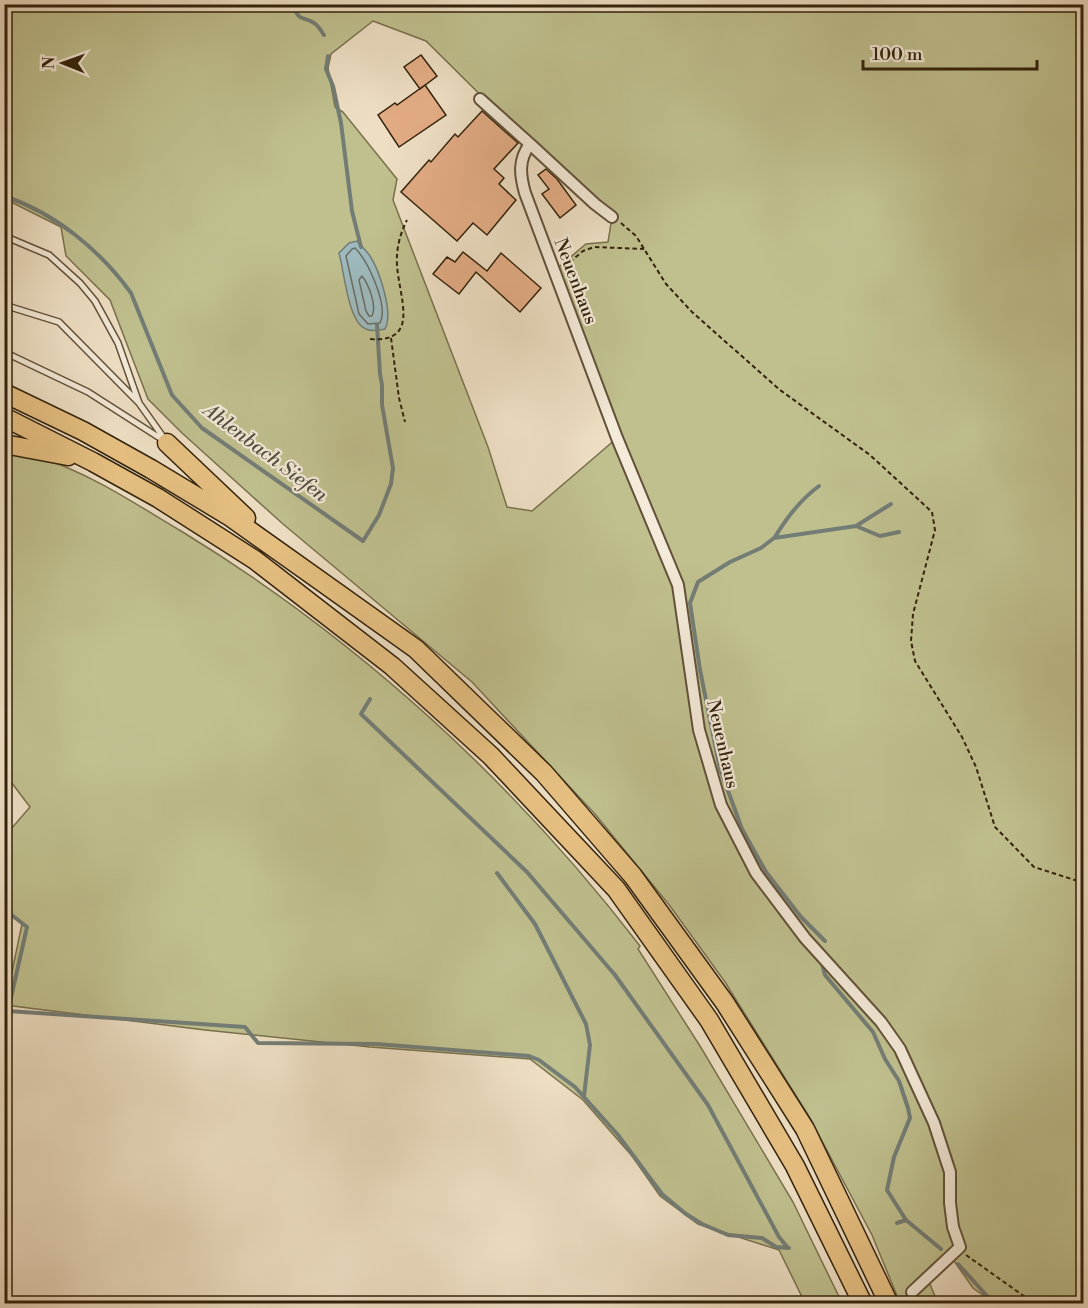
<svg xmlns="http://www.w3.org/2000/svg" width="1088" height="1308" font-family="'Libre Bodoni',serif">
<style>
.green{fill:#c0c08f;stroke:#79714d;stroke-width:1.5;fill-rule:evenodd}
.water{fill:#9ebabe;stroke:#737d76;stroke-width:1.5}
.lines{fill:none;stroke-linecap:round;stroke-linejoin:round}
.shore{stroke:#686e64;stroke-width:1.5}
.stream{stroke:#737d76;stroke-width:4}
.building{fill:#e3ac85;stroke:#32220b;stroke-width:1.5}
.street-tunnel{stroke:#c8b99f;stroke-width:10;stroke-dasharray:10 5;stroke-linecap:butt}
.lane-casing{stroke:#615139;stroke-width:8}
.street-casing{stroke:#615139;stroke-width:14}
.highway-casing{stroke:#32220b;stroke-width:21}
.path{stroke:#32220b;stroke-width:2;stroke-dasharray:4.5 3;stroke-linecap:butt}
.lane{stroke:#f4ead9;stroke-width:5}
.street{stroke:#f4ead9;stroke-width:10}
.highway{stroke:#e7c082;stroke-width:18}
.labels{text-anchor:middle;stroke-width:4.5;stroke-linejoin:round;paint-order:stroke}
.street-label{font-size:18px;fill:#32220b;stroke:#f4ead9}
.water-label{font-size:20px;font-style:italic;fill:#525041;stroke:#f4ead9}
</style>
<rect width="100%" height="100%" fill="#eedfc4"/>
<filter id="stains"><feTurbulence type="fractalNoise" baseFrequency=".00333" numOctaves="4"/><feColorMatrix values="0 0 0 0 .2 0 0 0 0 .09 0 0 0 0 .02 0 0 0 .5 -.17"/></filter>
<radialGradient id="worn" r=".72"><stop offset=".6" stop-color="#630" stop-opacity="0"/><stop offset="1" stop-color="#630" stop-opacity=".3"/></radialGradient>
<path class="green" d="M264,4L1083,5V1303H994L973,1288L954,1261L965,1250L956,1226L947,1171L955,1246L929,1282L938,1303H900L872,1235L808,1115L725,982L670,906L595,814L472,682L283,524L182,433L148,399L110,300L66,256L61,227L5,199V5ZM373,21L426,41L530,144L612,217L608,242L586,244L554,271L617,438L532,511L507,507L488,447L393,200L397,179L343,112L335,107L328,68L331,54Z
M5,450C18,453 32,454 44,459C93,475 137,505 181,531C358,639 514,782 640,946L638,949L700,1046L793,1202L842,1303H805L779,1250L698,1224L660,1196L632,1156L583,1100L530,1059L370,1047L205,1030L5,1005L22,924L5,910V836L30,807L5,774Z"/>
<path class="water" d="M357,241C361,246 366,250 370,256C379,270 394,313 385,329C379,330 371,332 366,329C348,323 344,270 339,253L349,243Z"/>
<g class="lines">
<path class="shore" d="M355,248C368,261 389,306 380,323L368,324L359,314L346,256L352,249Z
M362,276C369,285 377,306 372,316H369L366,311L359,280Z"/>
<path class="stream" d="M292,4C301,24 301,15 314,23C318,25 321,31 324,35
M328,56L326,69L333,86L341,123L352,211L361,247
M4,196C55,213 100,250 131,293L172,395L202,428L363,541L379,515L391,484L393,468L382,405V385L380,374L377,325
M856,526L891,504
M775,537C787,517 800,500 819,486
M370,699L361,714L527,872L615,975L708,1105L779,1237L788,1248
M497,873L535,924L586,1024L590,1045L584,1096
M4,909L27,927L8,1011L245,1027L258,1043L376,1044L529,1056L539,1060L575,1087L618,1135L662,1194L686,1214L702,1224L728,1235L762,1238L776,1247L789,1248
M825,941L801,917L766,872L742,829L720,769L700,670L690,603L698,582L730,562L761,548L774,538L856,526L880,536L899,532
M822,964L825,975L873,1032L885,1059L899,1081L908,1108L910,1118L894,1157L887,1190L906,1220
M897,1223L906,1220L941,1249
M958,1264L988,1297L997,1304"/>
</g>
<path class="building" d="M421,55L437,76L420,89L404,67Z
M425,85L446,115L399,147L378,115L395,103L397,105Z
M482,111L518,143L494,169L504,178L499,184L516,200L487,235L473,223L457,241L401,192L429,160L431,162L455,134L458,137Z
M546,169L557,179L576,205L560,218L542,194L549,189L538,175Z
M463,252L487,271L501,253L541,288L520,312L476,272L459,294L433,274L447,257L455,262Z"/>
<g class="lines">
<path class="street-tunnel" d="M901,1304L912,1292"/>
<defs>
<path id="lane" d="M4,236L49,255L80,283L95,301L118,343L139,403L166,441
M4,305L59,322L138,402
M4,352L88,392L163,440"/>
<path id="street" d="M480,99L530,144C518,160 520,175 525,193L617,438L678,585L699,730L721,805L756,873L805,938L881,1022L900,1049L934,1123L950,1172V1203L953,1227L960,1247L912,1292
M530,144L595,204L612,217"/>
<path id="highway" d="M4,393L83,431L151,469L229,516L315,577L416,649L544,773L633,876L725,1003L805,1129L889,1304
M4,417L93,462L158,498L255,560L392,666L491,756L616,889L709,1020L795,1166L863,1304
M167,443L246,518
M4,444L68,456"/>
</defs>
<use href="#lane" class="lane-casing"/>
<use href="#street" class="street-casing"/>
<use href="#highway" class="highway-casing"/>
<path class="path" d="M621,223L636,236L666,284L692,312L780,390L870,455L932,512L935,530L913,614L911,641L915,661L962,737L976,767L995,827L1034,867L1084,883
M564,267L583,251L594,247L644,249
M391,338L399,398L405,422
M370,339C421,343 399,298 397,265C396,249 400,234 407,220
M966,1255L1035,1304"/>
<use href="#lane" class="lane"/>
<use href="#street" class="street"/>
<use href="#highway" class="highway"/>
</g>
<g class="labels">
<g class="street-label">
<text transform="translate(576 281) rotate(69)" y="6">Neuenhaus</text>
<text transform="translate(723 744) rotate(77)" y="6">Neuenhaus</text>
</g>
<g class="water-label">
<text transform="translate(266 452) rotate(37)" y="7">Ahlenbach Siefen</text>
</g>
</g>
<rect width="1088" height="1308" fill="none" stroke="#eedfc4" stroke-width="24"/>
<rect x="6" y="6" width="1076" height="1296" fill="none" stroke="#32220b" stroke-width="3"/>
<rect x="12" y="12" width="1064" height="1284" fill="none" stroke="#32220b" stroke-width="1.5"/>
<g transform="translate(63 63) rotate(271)" stroke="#f4ead9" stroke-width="4.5" paint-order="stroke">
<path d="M0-4.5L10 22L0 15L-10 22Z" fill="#32220b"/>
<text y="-9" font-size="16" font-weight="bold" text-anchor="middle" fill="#32220b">N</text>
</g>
<path d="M863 60v9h174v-9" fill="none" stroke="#32220b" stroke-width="3"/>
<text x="872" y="60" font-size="18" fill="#32220b" stroke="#f4ead9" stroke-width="4.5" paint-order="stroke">100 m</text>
<rect width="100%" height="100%" filter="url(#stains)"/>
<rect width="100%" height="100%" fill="url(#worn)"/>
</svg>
